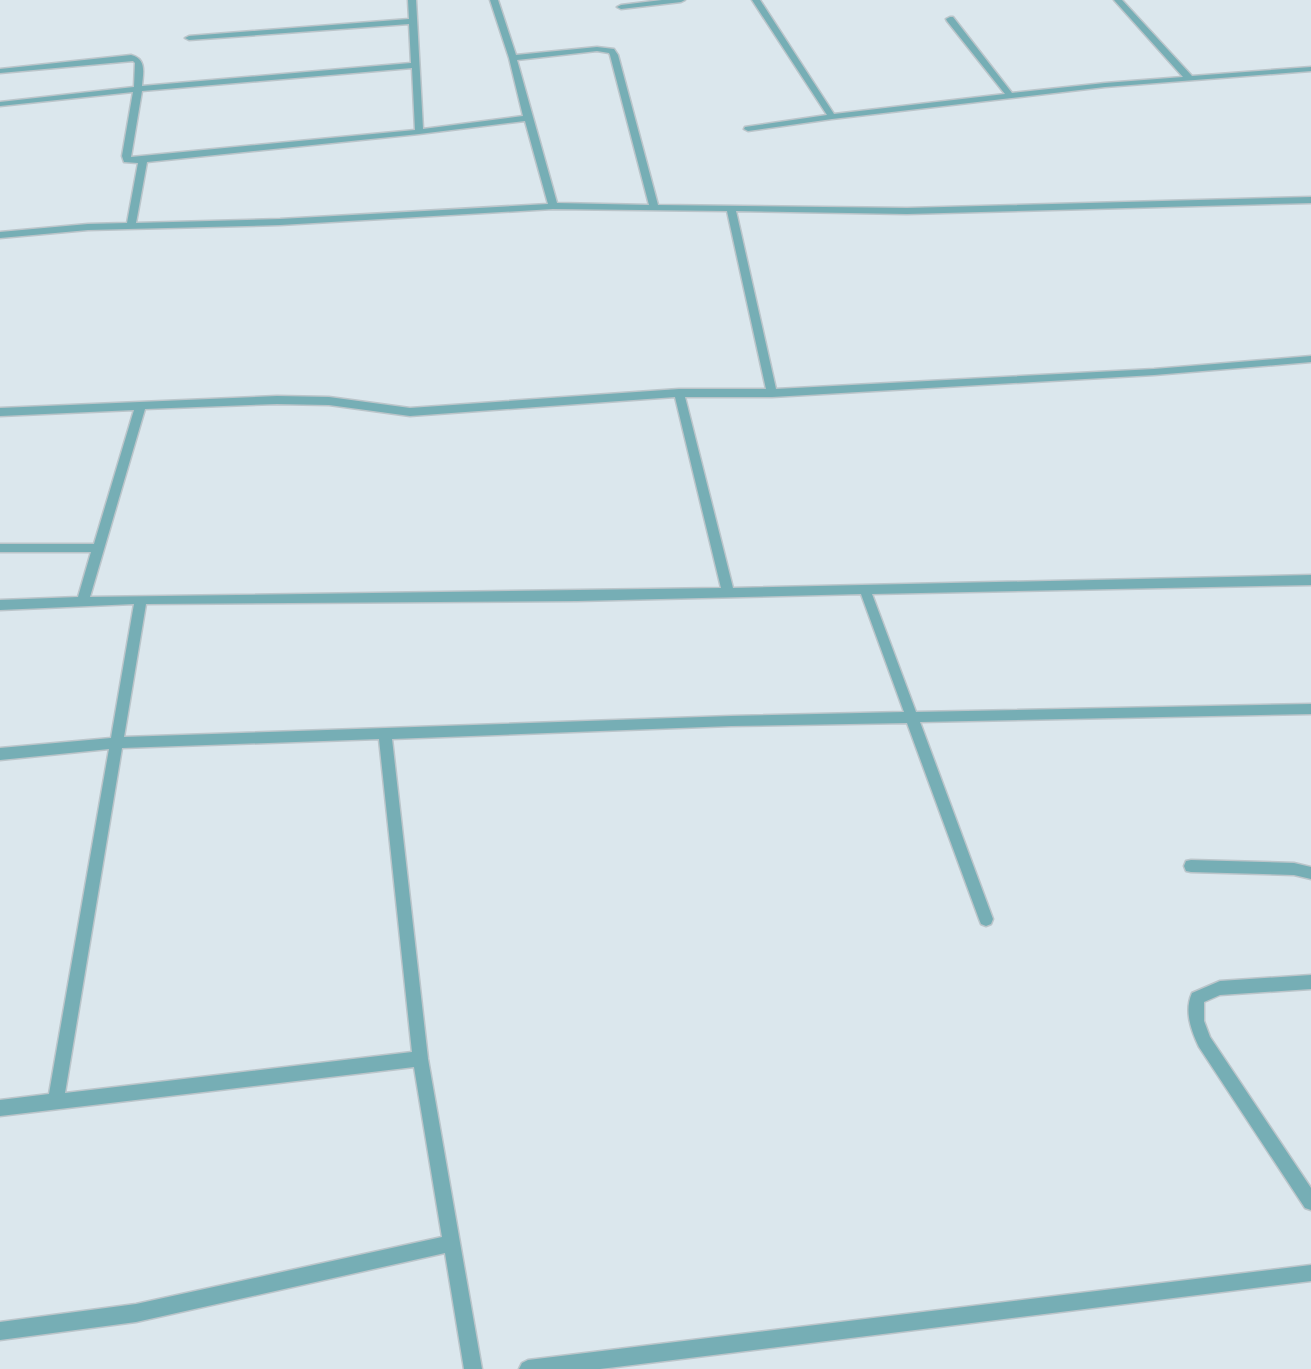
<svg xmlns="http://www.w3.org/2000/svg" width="1311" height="1369" font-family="'Varela Round',sans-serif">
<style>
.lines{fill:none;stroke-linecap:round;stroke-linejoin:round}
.street-casing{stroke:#bbc5ca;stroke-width:3}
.street{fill:#76aeb5;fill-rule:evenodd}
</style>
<rect width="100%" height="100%" fill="#dbe7ed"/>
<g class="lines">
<defs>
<path id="street" d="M408,0H416L423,129L523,116L509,58L490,0H498L516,55L597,47L614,49L618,55L658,205L907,208L1311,197V203L907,214L736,211L776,389L1154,369L1311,356V362L1154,375L772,397H685L733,588L1311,575V585L872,594L916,712L1311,704V714L920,722L993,919L991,924L986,926L981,924L979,919L907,723L731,726L392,739L428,1059L482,1369H464L445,1253L136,1322L0,1340V1322L136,1304L442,1237L414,1067L0,1116V1100L49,1094L109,749L0,760V748L111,738L134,604L0,610V600L78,597L91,552H0V544H94L134,410L0,416V408L277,396L329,397L410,408L679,389H766L727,211L553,209L280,225L88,230L0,238V232L88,224L127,223L138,163L124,162L122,156L133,92L0,106V102L134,87L135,63L133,61L0,73V69L131,55C147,59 143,73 142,86L411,63L409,24L189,40L185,38L189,36L409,19ZM597,51L609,53L610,55L649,205L557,203L517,60ZM412,68L415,130L131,157L142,91ZM525,121L548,204L280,219L136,223L147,162L419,134ZM675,397L721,588L90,597L145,409L277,404L329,405L410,416ZM861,594L904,712L731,716L124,737L146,604L577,601ZM379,739L412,1052L65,1093L122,748Z
M662,0H685L681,2L621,9L617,7L621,5Z
M752,0H760L834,114L1005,94L947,21L946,19L950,17H953L1012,93L1105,83L1183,77L1114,0H1122L1192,76L1311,67V71L1105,87L832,119L748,131L744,129L745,127L827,115Z
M1191,860L1294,863L1311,867V879L1294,875L1191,872L1186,871L1184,866L1186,861Z
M1311,975V989L1220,995L1204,1002V1021L1210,1037L1311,1188V1210L1305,1208L1199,1047C1191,1030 1184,1011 1192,993L1220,981Z
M1311,1265V1281L600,1369H519L522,1363L528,1360Z"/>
</defs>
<use href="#street" class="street-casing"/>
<use href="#street" class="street"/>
</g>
</svg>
